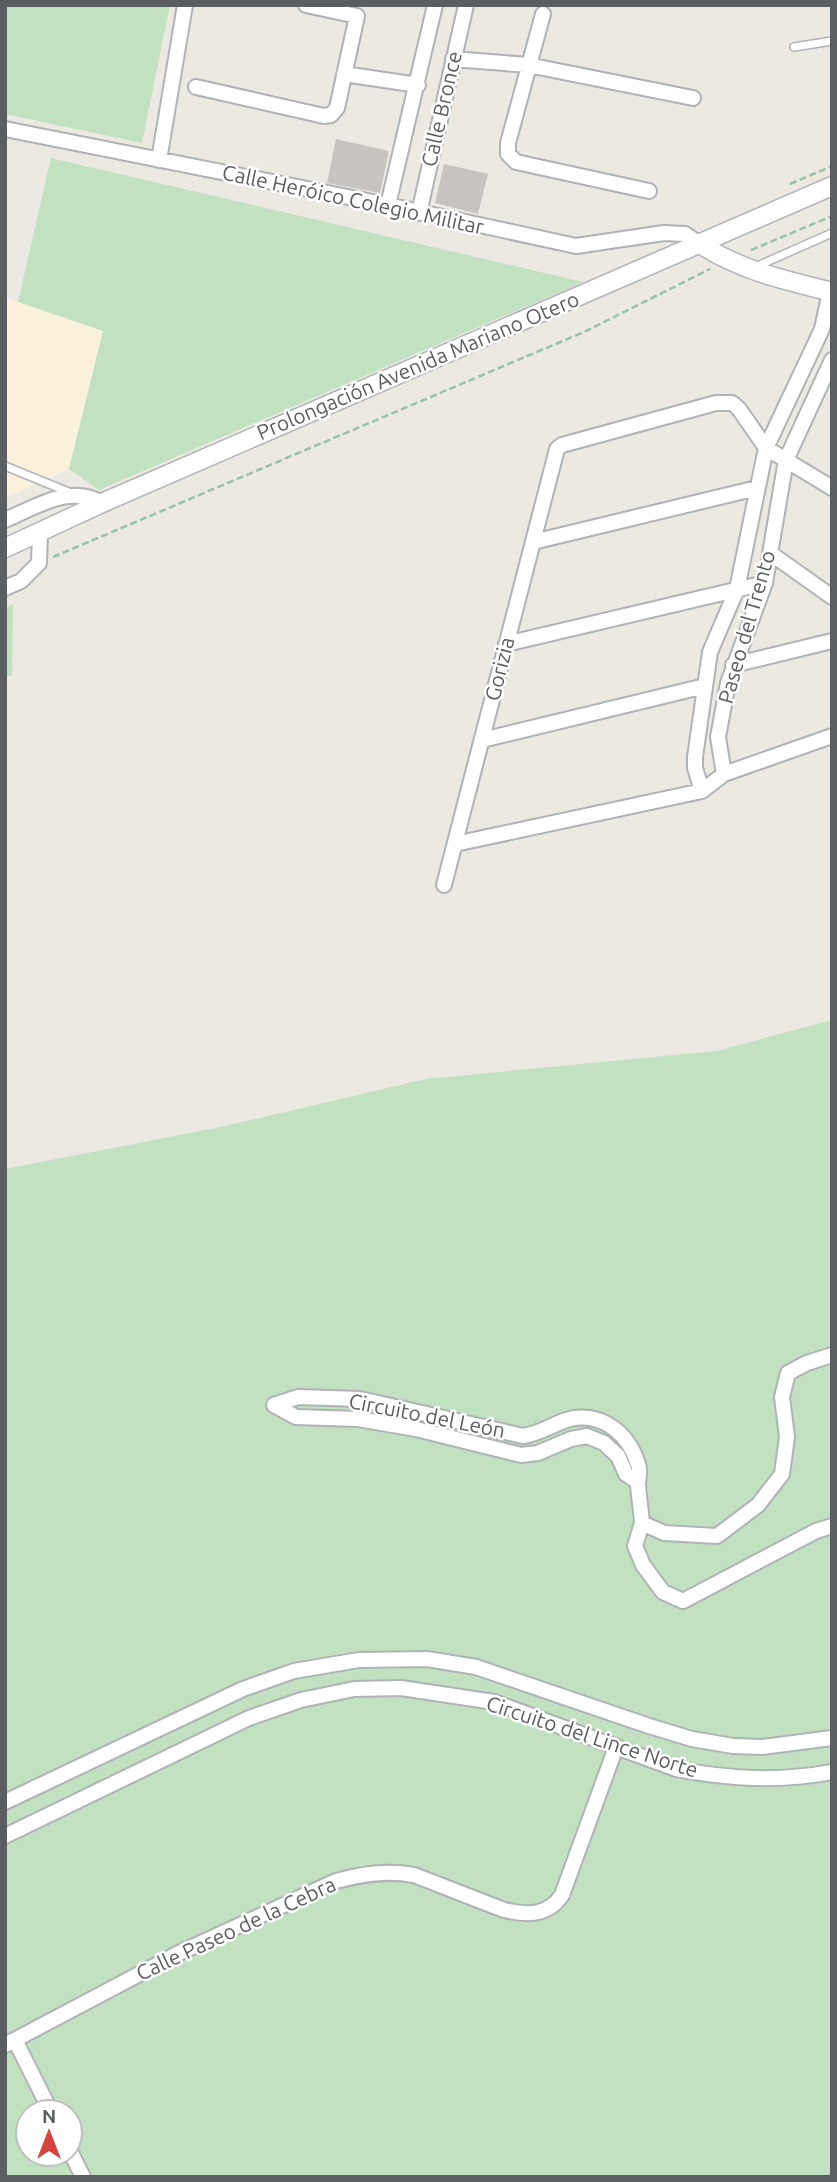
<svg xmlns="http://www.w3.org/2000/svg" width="837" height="2182" font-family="Ubuntu,sans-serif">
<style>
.commercial{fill:#f9f1d9}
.green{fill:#c2e1c1;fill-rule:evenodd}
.building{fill:#c7c4bf}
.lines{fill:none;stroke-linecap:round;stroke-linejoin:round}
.service-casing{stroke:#afb3b6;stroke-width:10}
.minor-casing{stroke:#afb3b6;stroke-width:18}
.tertiary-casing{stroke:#afb3b6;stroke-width:21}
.path{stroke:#9ac1a4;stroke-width:2.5;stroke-dasharray:7 3.5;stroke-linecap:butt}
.service{stroke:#fff;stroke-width:7}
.minor{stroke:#fff;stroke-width:14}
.tertiary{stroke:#fff;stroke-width:18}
.labels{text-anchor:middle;stroke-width:5;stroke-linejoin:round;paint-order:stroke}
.street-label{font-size:21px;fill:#5a5e61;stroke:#fff}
</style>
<rect width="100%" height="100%" fill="#ebe9e2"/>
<path class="commercial" d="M5,297L103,331L69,469L5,498Z"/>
<path class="green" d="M5,5H170L142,143L5,114Z
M51,158L583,282L99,490L69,469L103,331L18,302Z
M13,604L12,677L5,675V608Z
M832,1020V2177H5V1169L221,1127L426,1079L717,1051ZM28,2112H70V2154H28Z"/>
<path class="building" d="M336,139L389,151L380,193L327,183Z
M444,164L488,174L478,214L435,203Z"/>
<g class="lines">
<defs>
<path id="service" d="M794,47L832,41
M753,268L832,233
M5,466L71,493"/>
<path id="minor" d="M543,14L508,143V154L516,162L649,191
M453,59L528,65L693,98
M344,74L418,85
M196,87L324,116L331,115L337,108L357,16L306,5
M5,129L388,205L576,246L664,233L685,234L700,244
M159,160L185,5
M388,205L435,5
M419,213L466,5
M5,520C36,507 69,484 102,503
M533,542L757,488
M770,553L832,597
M5,588L21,581L39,563L40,533
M506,644L765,583
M733,665L832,641
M482,740L705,686
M724,774L718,737L728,683L765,583L786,460L832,360
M702,791L695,768V757L710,652L737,589L766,448L822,329L830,292
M455,844L702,791L724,774L832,736
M444,885L557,449L562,445L716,403H732L739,409L766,448L832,488
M832,1355L807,1363L788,1373L782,1397L787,1437L782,1474L758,1505L717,1536L664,1533L642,1523L635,1546L643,1565L663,1592L683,1601L816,1531L832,1526
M274,1405L298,1397L360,1399L523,1436C543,1433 557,1421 574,1418C605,1414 629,1435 638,1464C641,1470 638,1478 638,1485C639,1498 641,1510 642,1523
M274,1405L296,1417L358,1419L416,1429L521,1455L538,1453L571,1439L587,1436L604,1443L618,1456L626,1474L638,1482
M5,1802L243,1689L294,1671L359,1660L427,1659L476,1667L649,1726L692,1739L733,1746L762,1747L832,1738
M5,1836L249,1718L301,1700L354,1689L401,1688L494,1702L676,1769C730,1779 777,1782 832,1772
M15,2040L51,2112
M5,2045L179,1953L336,1881C362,1874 387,1870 414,1875L504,1910C526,1915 547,1917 562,1895L616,1747
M70,2151L83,2177"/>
<path id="tertiary" d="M700,244C742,271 784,280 832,292
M5,548L102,503L832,186"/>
</defs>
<use href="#service" class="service-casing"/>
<use href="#minor" class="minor-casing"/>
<use href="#tertiary" class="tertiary-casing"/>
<path class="path" d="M790,184L832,166
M751,250L832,216
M53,557L584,332L710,269"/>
<use href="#service" class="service"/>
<use href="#minor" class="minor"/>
<use href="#tertiary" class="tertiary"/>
</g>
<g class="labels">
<g class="street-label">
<text transform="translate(442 109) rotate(-77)" y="7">Calle Bronce</text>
<text transform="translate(353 200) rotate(12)" y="7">Calle Heróico Colegio Militar</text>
<text transform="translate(418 366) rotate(-23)" y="7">Prolongación Avenida Mariano Otero</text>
<text transform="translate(747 627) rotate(-74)" y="7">Paseo del Trento</text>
<text transform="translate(500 669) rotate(-76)" y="7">Gorizia</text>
<text transform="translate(427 1416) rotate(11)" y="7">Circuito del León</text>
<text transform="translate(592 1737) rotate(18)" y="7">Circuito del Lince Norte</text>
<text transform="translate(236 1929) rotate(-25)" y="7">Calle Paseo de la Cebra</text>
</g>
</g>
<rect width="837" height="2182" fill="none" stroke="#5a5e61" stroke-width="14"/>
<g transform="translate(49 2133)"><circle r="33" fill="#ffffff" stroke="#bdbfc0" stroke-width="2"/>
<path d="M0-5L12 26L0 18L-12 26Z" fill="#d6443e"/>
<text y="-10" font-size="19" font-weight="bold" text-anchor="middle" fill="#5a5e61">N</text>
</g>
</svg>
